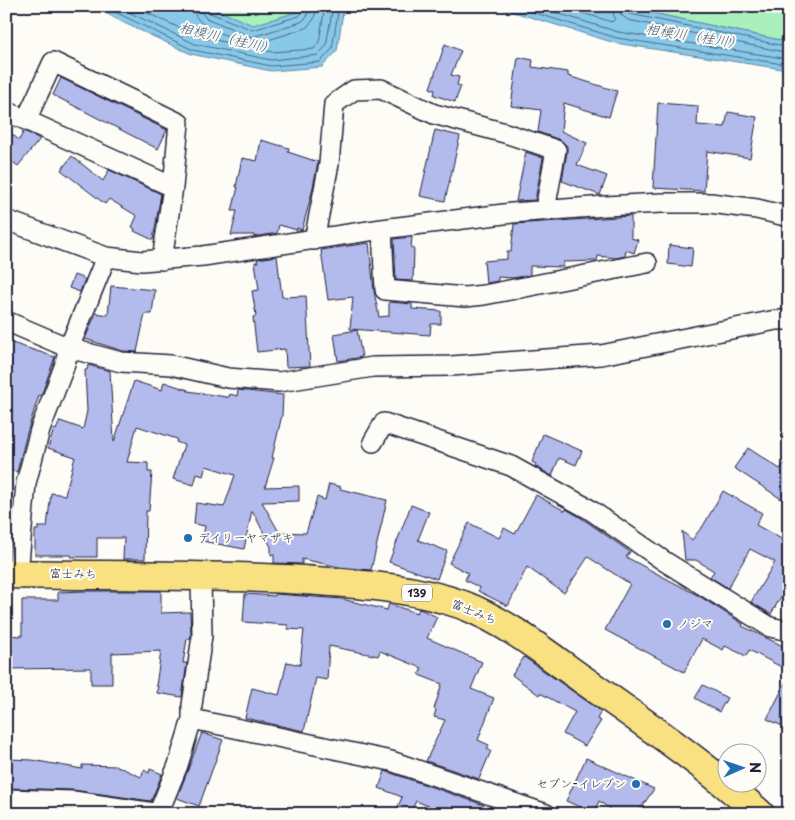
<svg xmlns="http://www.w3.org/2000/svg" width="795" height="820" font-family="'Playpen Sans','Klee One',sans-serif">
<style>
.green{fill:#a9f0bc;stroke:#66897c}
.water{fill:#88c9e9;stroke:#5f86a3}
.lines{fill:none;stroke-linecap:round;stroke-linejoin:round}
.shore{stroke:#4b6581;stroke-width:1}
.building{fill:#b3bbec;stroke:#22223b}
.minor-casing{stroke:#22223b;stroke-width:22}
.highway-casing{stroke:#22223b;stroke-width:31}
.minor{stroke:#fdfcf7;stroke-width:19}
.highway{stroke:#f9e181;stroke-width:28}
.rail{stroke:#22223b;stroke-width:4;stroke-dasharray:8 4;stroke-linecap:butt}
.poi-dot{fill:#1f6fb2;stroke:#fdfcf7;stroke-width:2}
.labels{text-anchor:middle;stroke-width:4;stroke-linejoin:round;paint-order:stroke}
.shield{fill:#fdfcf7;stroke:#646373;stroke-width:1}
.shield-label{font-size:11px;font-weight:bold;fill:#22223b}
.poi-label{font-size:12px;fill:#22223b;stroke:#fdfcf7;text-anchor:start}
.street-label{font-size:12px;fill:#22223b;stroke:#fdfcf7}
.water-label{font-size:14px;font-style:italic;fill:#465c78;stroke:#fdfcf7}
</style>
<rect width="100%" height="100%" fill="#fdfcf7"/>
<filter id="ink" filterUnits="userSpaceOnUse"><feTurbulence type="fractalNoise" baseFrequency=".02" numOctaves="2"/><feDisplacementMap in="SourceGraphic" scale="10" xChannelSelector="R" yChannelSelector="G"/><feConvolveMatrix kernelMatrix="1 2 1 2 8 2 1 2 1" color-interpolation-filters="sRGB"/></filter>
<g filter="url(#ink)">
<path class="green" d="M207,6H299L297,12L253,26Z
M619,6H789V42Z"/>
<path class="water" d="M93,6H207L253,25L297,12L299,6H344L337,51L322,67L271,71L191,54L122,22Z
M494,6H619L789,42V70L615,43Z"/>
<g class="lines">
<path class="shore" d="M103,6L193,50L271,66L320,62L332,49L339,6
M116,6L195,44L271,60L318,55L326,46L333,6
M132,6L197,36L238,45L240,44L239,40C222,33 194,28 193,6
M200,6L202,13L206,18L252,37L301,22L307,17L310,6
M207,6V10L210,13L253,30L299,16L302,13L303,6
M317,6L314,19L306,28L256,44L255,48L272,52L314,49L319,42L325,6
M512,6L617,38L789,65
M534,6L618,32L789,59
M560,6L612,22L615,19L611,6
M619,6L621,15L628,20L789,53
M625,6L626,11L630,14L789,47"/>
</g>
<path class="building" d="M445,44L461,51L451,75L459,77L457,85L461,86L455,102L434,95L435,90L430,88Z
M518,57L533,60L532,67L568,72V76L617,91L609,117L564,103L561,131L587,143L577,165L607,176L600,195L562,181L567,152V146L560,140L538,132L541,110L511,106Z
M61,78L167,130L158,149L53,95Z
M658,103L698,106L697,125L725,127L728,112L757,117L750,158L707,151L704,191L653,188Z
M6,129L19,140L24,131L40,139L18,166L6,157Z
M435,130L460,136L445,201L420,196Z
M261,140L289,148L288,152L318,162L312,192L302,230L297,228V230L279,225L277,233L254,237V235H231L237,211H232L238,187H236L242,158L257,161Z
M526,152L543,158L535,200L516,201Z
M72,156L103,181L109,170L161,194L153,240L134,231L135,229L132,227L137,216L109,199L105,204L61,170Z
M631,216V238L638,240L634,253L626,250L625,256L616,258L598,256L597,261L563,262V267L530,266V275L513,278L498,277V281L486,283L484,261L507,259V252H511L514,224Z
M412,237L411,248H414L413,281L396,280L394,239Z
M369,243L374,291L379,317L389,316V302L412,304V309L441,311V324H431L430,335L350,329L353,297L328,300L321,250Z
M669,245L693,248L691,267L668,264Z
M277,256L282,297L306,296L310,366L286,367L285,349L257,352L253,317L256,316L252,291L259,290L255,262H258L257,259Z
M74,275L85,279L80,292L69,288Z
M111,286L155,290L152,314H145L137,352L123,351L85,339L96,313L108,315Z
M357,330L362,357L338,361L334,334Z
M6,341L55,357L41,396L39,395L27,433L17,472L6,469Z
M88,365L110,371L114,442L134,381L162,390L164,382L188,390V391L226,397H229L230,394L237,396L238,390L283,395L282,415L272,458H274L265,487L299,486V501L262,502L279,532L306,533L317,497L325,500L329,484L341,487L340,489L387,500L371,570L339,567L302,559V564L274,563V555H271V547L252,510L244,549L202,541L205,526L194,524L196,503L224,507L235,475L206,466L203,476L197,474L194,485L173,479L184,445L176,442L177,439L137,426L127,462L148,463V472H152L149,511H146L145,559H123L124,538H97V557H71V555H35V530H38V527H47L51,493L65,495L75,457L48,448L54,429L56,430L60,421L83,429L87,411L85,370H87Z
M543,434L582,451L576,465L559,458L552,476L535,466L536,464L532,462Z
M748,448L780,469L789,458V504L734,468Z
M723,491L762,513L756,525L787,542L789,539V583L771,614L751,602L775,562L750,549L728,588L710,577L714,571L696,560H685L682,531L692,540L701,528H702Z
M536,495L565,511L566,509L583,519L630,552L626,557L699,596L743,624L742,626L789,649V671L749,650L746,656L725,646L723,650L702,639L684,672L605,630L630,584L588,557L564,593L527,567L508,606L478,591L480,588L465,580L468,573L449,563L469,523L499,538L504,528L515,534Z
M411,505L429,512L418,540L447,551L437,579L389,562Z
M86,591H161V613L190,612L191,635L190,639H187L183,663H187L182,697L157,693L158,686H156L161,651L112,653V684H91V668L6,669V635L22,636V600H58V592Z
M245,594L275,596L276,594L342,599L387,610L389,604L417,613L419,609L422,610L437,617L427,638L482,662L471,689L494,698L478,740L489,745L487,749L491,751L479,779L426,761L445,720L434,717L436,710L434,709L442,684L419,675L422,668L380,651L378,656L329,646L327,680L316,678L304,731L245,718L252,688L279,695L287,662L300,665L304,630L288,629V625L243,622Z
M524,657L601,711L597,719L601,721L585,746L563,734L575,712L540,693L539,695L512,675Z
M789,676V729L767,719Z
M703,685L727,698L719,712L695,698Z
M202,733L223,740L199,806L177,798Z
M586,758L654,789L637,814H617L599,801L594,813L566,801Z
M9,759L32,760L82,769V765L117,766L141,777L144,770L149,773L150,769L162,774L151,801L73,790L8,788Z
M385,771L388,772L484,805L480,814H448L416,801L410,814H395L402,797L379,788Z"/>
<g class="lines">
<defs>
<path id="minor" d="M6,111L173,187L162,260
M26,120L53,62L179,123L173,187
M6,220L106,257L142,261L203,256L382,229L512,213L605,206L662,203H710L757,209L789,217
M382,229L385,290L465,297L484,295L647,263
M314,240L329,164L334,104L354,90L381,89L434,114L505,133L556,150L545,210
M6,321L69,348L121,362L171,365L228,378L279,382L373,367L451,366L601,355L776,320H789
M373,442L384,423L511,466L589,509L664,561L770,627L789,631
M18,574L26,483L40,430L64,367L69,348L106,257
M192,719L391,761L546,814
M6,799L73,801L161,814
M158,814L178,765L192,719V705L202,636L201,576"/>
<path id="highway" d="M6,574C106,576 205,574 304,580C357,584 413,587 463,605C507,622 544,652 582,679C643,722 705,764 760,814"/>
</defs>
<use href="#minor" class="minor-casing"/>
<use href="#highway" class="highway-casing"/>
<use href="#minor" class="minor"/>
<use href="#highway" class="highway"/>
<path class="rail" d="M6,813L52,814"/>
</g>
</g>
<g class="poi-dot">
<circle cx="188" cy="538" r="5"/>
<circle cx="667" cy="624" r="5"/>
<circle cx="636" cy="784" r="5"/>
</g>
<g class="labels">
<rect class="shield" x="402" y="584.5" width="30" height="17" rx="4"/>
<g class="shield-label">
<text x="417" y="597">139</text>
</g>
<g class="poi-label">
<text x="198" y="542">デイリーヤマザキ</text>
<text x="677" y="628">ノジマ</text>
<text x="626" y="788" text-anchor="end">セブン-イレブン</text>
</g>
<g class="street-label">
<text transform="translate(73 574) rotate(1)" y="4">富士みち</text>
<text transform="translate(474 612) rotate(22)" y="4">富士みち</text>
</g>
<g class="water-label">
<text transform="translate(694 36) rotate(9)" y="5">相模川（桂川）</text>
<text transform="translate(227 38) rotate(13)" y="5">相模川（桂川）</text>
</g>
</g>
<rect width="795" height="820" fill="none" stroke="#fdfcf7" stroke-width="25"/>
<rect x="12" y="12" width="770" height="795" fill="none" stroke="#22223b" stroke-width="2" filter="url(#ink)"/>
<g transform="translate(742 768) rotate(88)"><circle r="24" fill="#fdfcf7" stroke="#a5a5ac"/>
<path d="M0-4L9 19L0 12L-9 19Z" fill="#1f6fb2"/>
<text y="-8" font-size="14" font-weight="bold" text-anchor="middle" fill="#22223b">N</text>
</g>
</svg>
